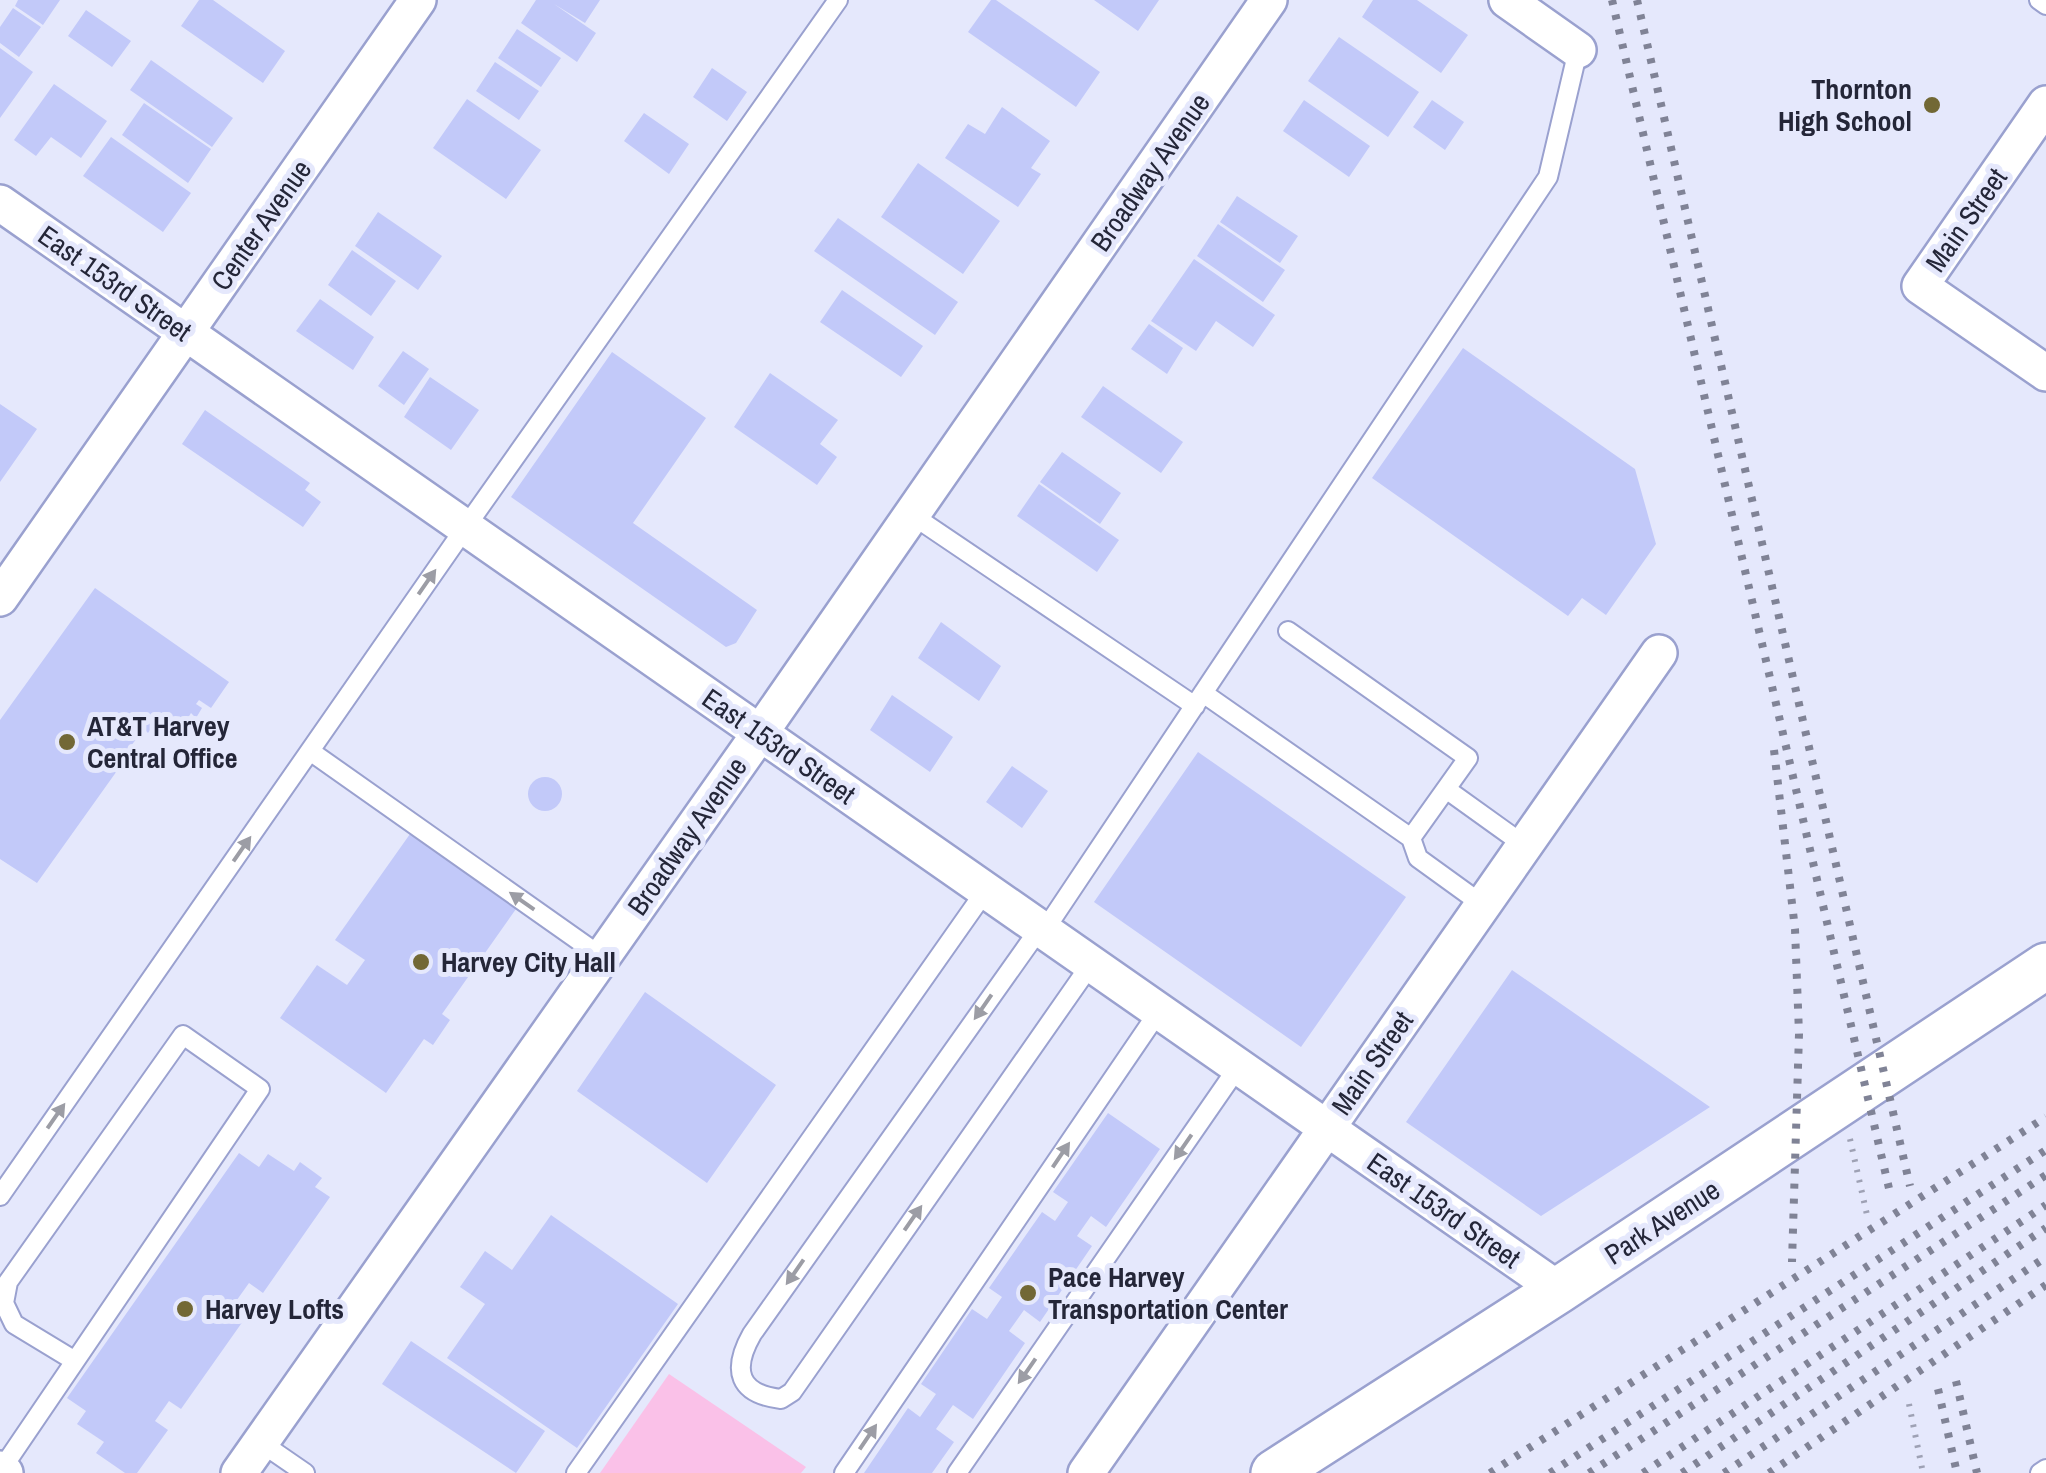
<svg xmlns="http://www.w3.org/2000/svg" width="2046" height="1473" font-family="'Archivo Narrow',sans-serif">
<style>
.green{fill:#fac1e8}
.building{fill:#c2c9f9}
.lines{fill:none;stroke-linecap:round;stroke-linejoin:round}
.service-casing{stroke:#9aa1cf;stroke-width:22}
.minor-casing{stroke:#9aa1cf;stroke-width:40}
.tertiary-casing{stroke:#9aa1cf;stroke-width:50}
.path{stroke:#9ea1b4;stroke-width:6;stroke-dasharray:2.5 8;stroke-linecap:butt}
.service{stroke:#fff;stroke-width:18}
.minor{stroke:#fff;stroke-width:35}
.tertiary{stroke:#fff;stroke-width:45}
.rail{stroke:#808396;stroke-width:8;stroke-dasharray:5 10;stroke-linecap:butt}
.oneway{fill:#9c9da5}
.poi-dot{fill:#726835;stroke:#e5e8fc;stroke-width:4}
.labels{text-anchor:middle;stroke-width:10;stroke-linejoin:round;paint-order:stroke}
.poi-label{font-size:28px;font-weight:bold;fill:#242638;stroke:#e5e8fc;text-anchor:start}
.street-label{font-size:28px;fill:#242638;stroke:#e5e8fc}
</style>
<rect width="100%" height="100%" fill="#e5e8fc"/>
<path class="green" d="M669,1374L806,1467L801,1473H600Z"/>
<path class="building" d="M18,0H60L43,25L15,6Z
M199,0H213L285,51L263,83L181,26Z
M536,0H600L585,23L554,4L596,33L577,62L521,23Z
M991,0H996L1100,72L1076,107L968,32Z
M1094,0H1159L1138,31Z
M1373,0H1417L1468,35L1441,73L1362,17Z
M13,8L41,27L19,57L0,43V27Z
M86,10L131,41L112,67L68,36Z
M517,29L561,58L541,87L498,58Z
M1339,37L1419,92L1388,137L1308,81Z
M0,48L33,72L0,118Z
M151,60L233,118L212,147L130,90Z
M495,62L539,91L519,120L476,91Z
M712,68L747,92L727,121L693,97Z
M54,84L107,121L81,158L51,137L36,156L14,140Z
M467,99L541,150L506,199L433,148Z
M1304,100L1370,146L1349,177L1283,131Z
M1432,100L1464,122L1445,150L1413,127Z
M144,103L211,149L188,183L122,135Z
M1002,107L1050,141L1031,168L1041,174L1018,207L945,158L968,124L985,134Z
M644,113L689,144L669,174L624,141Z
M111,137L191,193L163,232L83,176Z
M918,163L1000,221L963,274L881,217Z
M1237,196L1298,236L1280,263L1220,222Z
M378,212L442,256L418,290L355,246Z
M838,218L958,302L935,335L814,251Z
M1218,224L1285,270L1263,302L1197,256Z
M352,250L396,281L371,316L328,285Z
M1194,259L1275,315L1253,347L1216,321L1196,351L1151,321Z
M842,290L923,346L901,377L820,322Z
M320,299L374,337L353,370L296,331Z
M1149,324L1183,348L1167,374L1131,349Z
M1463,348L1635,469L1656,544L1606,615L1582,598L1568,616L1372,478Z
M403,351L429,369L404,405L378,386Z
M612,352L706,418L633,523L757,610L736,643L726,647L511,497Z
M770,373L838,420L820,444L837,457L817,485L734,427Z
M430,377L479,410L451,450L404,417Z
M1103,386L1183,442L1161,473L1081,417Z
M0,404L37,429L0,482Z
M205,410L310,483L305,490L321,502L303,527L182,444Z
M1062,452L1121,493L1100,524L1040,482Z
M1039,484L1119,540L1097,572L1017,516Z
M95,588L229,682L211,708L199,700L196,704L202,708L196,718L191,713L181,729L161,714L148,733L144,729L127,751L134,755L124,772L119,768L37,883L0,859V720Z
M941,622L1001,666L979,701L918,658Z
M892,695L953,737L930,772L870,730Z
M1198,752L1406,897L1301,1047L1094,902Z
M1012,766L1048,791L1022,828L986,802Z
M528 794a17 17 0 1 1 34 0a17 17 0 1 1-34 0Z
M410,834L516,909L442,1014L450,1020L433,1045L424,1039L386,1093L280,1018L317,965L347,985L365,960L335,940Z
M1512,970L1710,1107L1541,1216L1406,1122Z
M645,992L776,1085L707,1183L577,1091Z
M1108,1113L1160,1149L1106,1227L1091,1216L1077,1236L1092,1246L1040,1322L1024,1310L1009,1331L1025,1343L973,1419L953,1405L936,1429L954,1442L932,1473H864L908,1408L920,1417L936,1394L921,1384L972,1309L987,1319L1002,1297L989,1288L1042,1212L1055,1221L1068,1202L1053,1192Z
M239,1153L259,1167L268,1154L294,1171L300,1162L322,1178L315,1187L330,1197L263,1293L249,1283L234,1304L248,1314L181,1409L169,1401L155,1421L168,1430L137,1473H125L96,1453L104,1442L77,1424L86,1411L67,1398Z
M551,1215L678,1304L577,1448L447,1358L485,1304L460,1287L485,1251L512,1270Z
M411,1341L545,1431L516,1473L382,1384Z"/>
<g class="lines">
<defs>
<path id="service" d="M2039,0L2046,5
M912,515L1195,706
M1203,693L1411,838L1468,758L1288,631
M310,751L602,957
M1446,789L1524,845
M1411,838L1418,858L1483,905
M1040,928L752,1334C731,1371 739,1394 781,1399L792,1392L1091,964
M1044,931L1548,177L1578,50
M0,1196L465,528L838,0
M260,1442L305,1473
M1,1470L260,1089L183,1035L8,1282L4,1303L14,1324L75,1361
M576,1473L986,890
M844,1473L1159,1011
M957,1473L1238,1067
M2040,1473L2046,1469"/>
<path id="minor" d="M1507,0L1578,50
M2046,104L1920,286L2046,373
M0,203L1559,1290
M0,598L418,0
M0,1469L5,1473
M239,1473L760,733L1269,0
M1086,1473L1659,653"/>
<path id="tertiary" d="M1274,1473L1559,1290L2046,966"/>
</defs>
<use href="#service" class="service-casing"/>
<use href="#minor" class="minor-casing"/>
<use href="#tertiary" class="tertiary-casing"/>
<path class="path" d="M1850,1139L1867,1215
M1909,1404L1923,1473"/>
<use href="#service" class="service"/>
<use href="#minor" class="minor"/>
<use href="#tertiary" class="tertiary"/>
<path class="rail" d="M1612,0L1891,1197
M1637,0L1910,1186
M1774,750L1795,929L1799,1034L1792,1262
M1956,1381L1977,1473
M1938,1389L1957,1473
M1490,1473L2046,1117
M1550,1473L2046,1150
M1589,1473L2046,1175
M1643,1473L2046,1205
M1682,1473L2046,1228
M1724,1473L2046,1257
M1769,1473L2046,1285"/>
</g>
<defs><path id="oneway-solid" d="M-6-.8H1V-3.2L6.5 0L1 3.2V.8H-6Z" transform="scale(2.5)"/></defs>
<g class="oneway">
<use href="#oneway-solid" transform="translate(427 582) rotate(-55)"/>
<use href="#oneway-solid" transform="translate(242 849) rotate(-55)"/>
<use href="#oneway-solid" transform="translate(522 901) rotate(-145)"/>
<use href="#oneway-solid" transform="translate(983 1007) rotate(125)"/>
<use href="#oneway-solid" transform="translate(56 1116) rotate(-55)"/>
<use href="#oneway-solid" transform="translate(1183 1147) rotate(125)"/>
<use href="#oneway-solid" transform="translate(1061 1155) rotate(-56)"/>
<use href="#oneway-solid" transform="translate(913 1218) rotate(-55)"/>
<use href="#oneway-solid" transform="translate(795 1272) rotate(125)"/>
<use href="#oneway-solid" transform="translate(1027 1371) rotate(125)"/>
<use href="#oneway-solid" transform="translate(868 1437) rotate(-56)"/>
</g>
<g class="poi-dot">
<circle cx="1932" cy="105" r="10"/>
<circle cx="67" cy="742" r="10"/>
<circle cx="421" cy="962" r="10"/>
<circle cx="1028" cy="1293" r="10"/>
<circle cx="185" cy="1309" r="10"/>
</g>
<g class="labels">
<g class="poi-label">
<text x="1912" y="99" text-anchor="end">Thornton<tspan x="1912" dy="32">High School</tspan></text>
<text x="87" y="736">AT&amp;T Harvey<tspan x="87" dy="32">Central Office</tspan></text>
<text x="441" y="972">Harvey City Hall</text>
<text x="1048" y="1287">Pace Harvey<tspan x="1048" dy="32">Transportation Center</tspan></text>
<text x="205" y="1319">Harvey Lofts</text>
</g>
<g class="street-label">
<text transform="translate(1150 172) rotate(-55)" y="10">Broadway Avenue</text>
<text transform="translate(1966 220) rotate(-55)" y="10">Main Street</text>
<text transform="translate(261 225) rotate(-55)" y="10">Center Avenue</text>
<text transform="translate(115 283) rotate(35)" y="10">East 153rd Street</text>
<text transform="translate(779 746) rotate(35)" y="10">East 153rd Street</text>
<text transform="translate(687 836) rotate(-55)" y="10">Broadway Avenue</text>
<text transform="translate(1372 1063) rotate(-55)" y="10">Main Street</text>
<text transform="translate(1444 1210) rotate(35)" y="10">East 153rd Street</text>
<text transform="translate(1662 1222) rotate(-33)" y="10">Park Avenue</text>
</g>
</g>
</svg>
